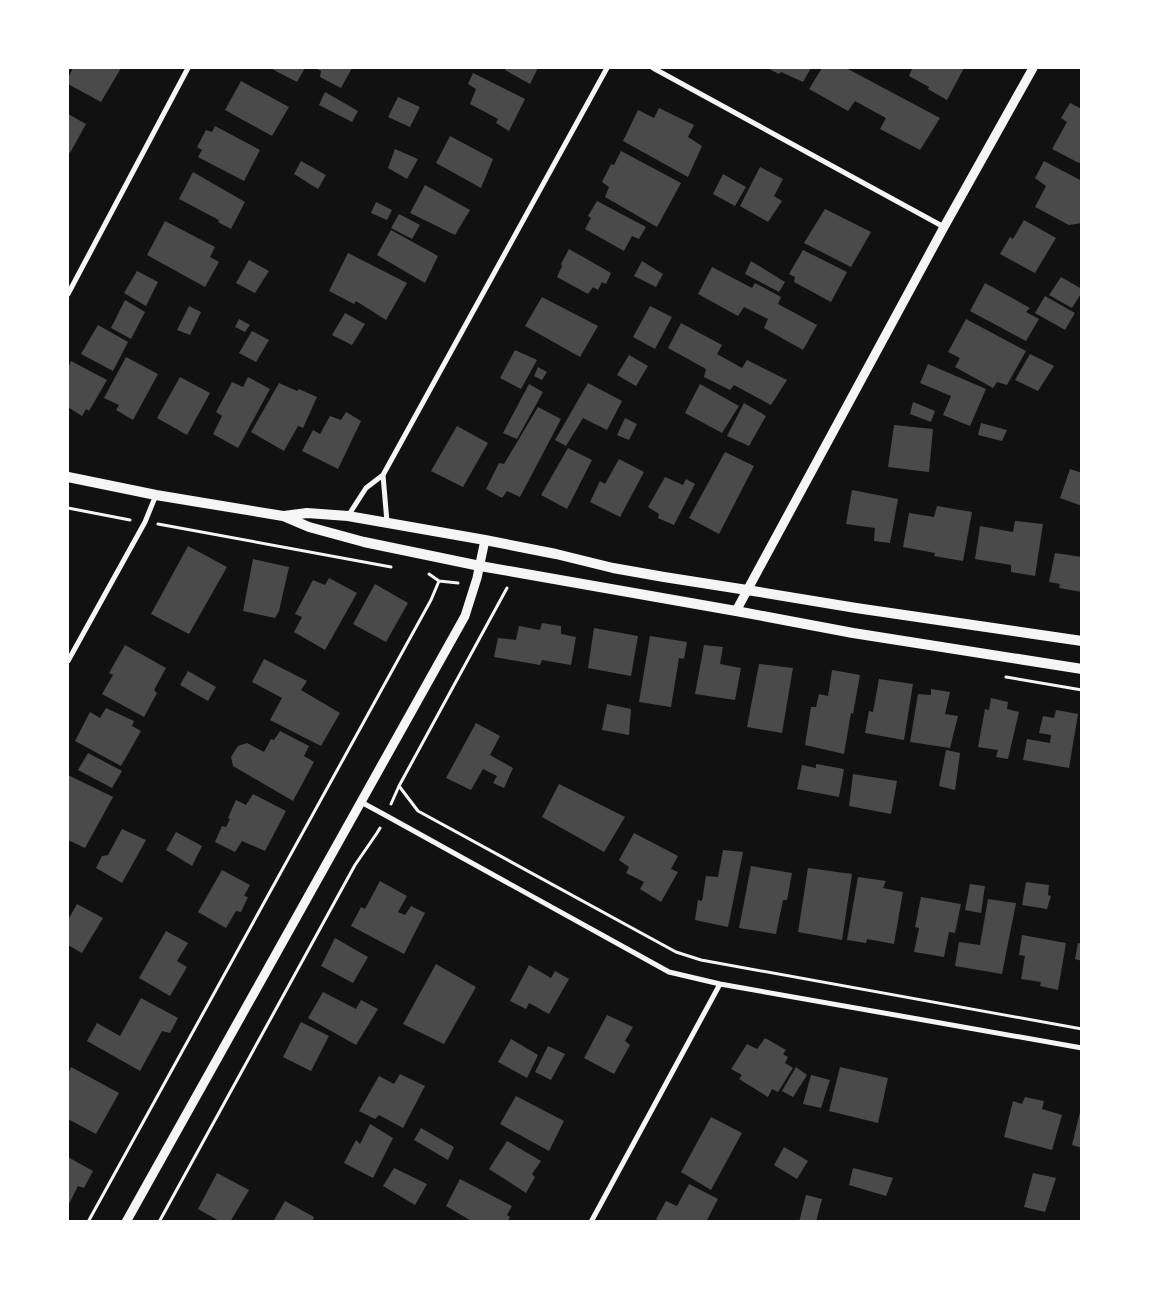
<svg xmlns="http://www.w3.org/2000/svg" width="1149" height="1289" font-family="'Varela Round',sans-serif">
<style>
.building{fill:#4a4a4a}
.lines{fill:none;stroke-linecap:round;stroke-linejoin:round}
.path{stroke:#f5f5f5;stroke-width:3}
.minor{stroke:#f5f5f5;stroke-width:5}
.tertiary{stroke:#f5f5f5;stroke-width:9}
.secondary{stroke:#f5f5f5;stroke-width:10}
</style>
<rect width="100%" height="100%" fill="#111"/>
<path class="building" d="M73,68H121L101,102L68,84V78Z
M270,68H305L297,82Z
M315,68H352L341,88L320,77L321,71Z
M506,68H538L530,84L505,70Z
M767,68H811L803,82L781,72L779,74Z
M822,68H846L940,118L920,150L880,129L886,118L855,101L848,111L809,89Z
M908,68H964L947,100L928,89L929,87L909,76L912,69Z
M473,73L525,99L509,131L496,123L498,119L470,104L476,89L468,84Z
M241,81L289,107L272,136L225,110Z
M325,92L358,111L352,122L319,105Z
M398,97L420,107L410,127L388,117Z
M1070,103L1082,109V159L1079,163L1052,149L1067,122L1061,118Z
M659,108L694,125L688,137L702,146L688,177L623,141L638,110L654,118Z
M68,114L86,124L70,153L68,151Z
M215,126L260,150L244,181L198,157L202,150L197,147L206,130L212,132Z
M450,136L493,159L481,188L436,163Z
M395,149L418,159L407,179L388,168Z
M621,151L681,183L657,227L605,197L609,187L602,182L611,164L614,165Z
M301,161L326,175L318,189L294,174Z
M1044,161L1082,181V223L1069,225L1035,207L1046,186L1035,178Z
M760,167L783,179L774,196L782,201L768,222L740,206Z
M193,172L245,202L231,229L218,222L219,220L179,199Z
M723,174L746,187L735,206L713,194Z
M425,185L470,210L455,235L410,213Z
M597,201L646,227L639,239L632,236L624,251L585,229L591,218L588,216Z
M376,202L392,210L387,220L371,213Z
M825,209L871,232L851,267L804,243Z
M399,214L420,225L412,239L391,228Z
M1024,220L1056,238L1035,273L1000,254L1010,237L1013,239Z
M165,221L215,247L210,257L219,262L205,287L147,255Z
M391,230L438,256L425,283L377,255Z
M569,249L611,273L606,284L602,282L598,290L593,287L588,294L557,277L562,266L561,264Z
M803,250L847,272L831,302L794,282L795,277L789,274Z
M348,253L407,283L386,320L356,301L354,304L329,291Z
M249,260L269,271L255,293L236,283Z
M642,261L663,274L656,287L634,276Z
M751,261L785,282L779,292L745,274Z
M712,267L752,288L755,283L781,297L778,304L817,325L803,350L764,328L768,319L744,307L738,316L698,294Z
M137,271L158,282L146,306L124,293Z
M1061,277L1082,289V292L1072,308L1049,295Z
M985,283L1030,308L1026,312L1039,319L1026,341L970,311Z
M1045,296L1075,313L1065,330L1035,313Z
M542,297L598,326L580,357L525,326Z
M125,300L145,312L131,339L111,328Z
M189,306L201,312L190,335L177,330Z
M650,306L672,317L655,349L633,337Z
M345,313L365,324L352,345L332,335Z
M239,319L250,325L245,332L235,327Z
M966,319L1026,351L1007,385L997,382L993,388L955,367L960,358L948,352Z
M681,323L722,345L717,354L742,368L747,360L787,380L771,405L734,385L730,390L704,377L706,369L668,348Z
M98,325L128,342L113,371L81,354Z
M252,331L269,340L256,362L239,353Z
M515,350L537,360L521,389L500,378Z
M1030,354L1054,366L1038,391L1015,380Z
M629,355L648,366L636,386L617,375Z
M126,357L158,374L133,420L116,410L119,405L104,398Z
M71,361L107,380L89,411L86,409L82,416L68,407V368Z
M928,364L986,389L970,426L943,415L951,396L920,383Z
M538,367L547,372L542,380L534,376Z
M180,377L210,393L187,435L157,418Z
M248,377L270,389L238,448L213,434L222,416L216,412L232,382L243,387Z
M279,383L297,391L299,389L317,397L303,428L298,426L284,451L251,432Z
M588,383L622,401L607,430L583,418L566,446L555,440Z
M529,384L543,392L517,439L503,433Z
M700,384L739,406L722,433L685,413Z
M913,402L935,411L931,422L910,414Z
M744,403L766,416L749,446L727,436Z
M538,407L561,419L520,497L507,491L502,498L486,489L499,463L504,464Z
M346,412L361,421L338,469L302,451L313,430L320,434L330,416L341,420Z
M625,418L637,424L629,440L617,435Z
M981,423L1007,430L1002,441L978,435Z
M894,425L933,429L929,472L888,467Z
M457,426L488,443L463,487L431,471Z
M568,448L592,460L567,509L541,495Z
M725,452L754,466L719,534L689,518Z
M619,459L644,472L620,517L590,502L600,481L605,484Z
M1070,469L1082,473V506L1060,498Z
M665,477L683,485L686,479L695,484L674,525L658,518L659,514L648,507Z
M852,490L898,499L890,543L874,541L875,528L846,524Z
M937,506L972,512L963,561L934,556L935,553L903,547L909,513L934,517Z
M1015,521L1043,524L1035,576L1011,572V565L975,559L980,526L1013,532Z
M188,546L227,567L189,634L151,614Z
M1055,553L1082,557V592L1059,588L1060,584L1049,582Z
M253,559L289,567L279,611L275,618L243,611Z
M329,578L357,593L325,650L294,632L302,617L295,614L313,580L325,585Z
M375,584L408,603L386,642L353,624Z
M542,623L561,626V634L576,637L571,665L542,660L540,665L494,657L498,638L516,640L519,626L540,630Z
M594,628L638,636L631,676L588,668Z
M650,636L687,642L684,659L679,658L671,707L639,702Z
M125,645L166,668L154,690L157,693L144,717L102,694L113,675L109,673Z
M704,645L723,647L720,664L741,668L735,700L695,694Z
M264,659L307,681L301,690L340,713L321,746L270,720L282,698L252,682Z
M759,664L793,668L782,733L747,727Z
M832,670L860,675L853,714L851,713L844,754L805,745L811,707H816L819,694L828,696Z
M188,671L216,687L208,701L180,685Z
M879,679L913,684L904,740L865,733L869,711L873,712Z
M931,689L950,692L945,714L958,716L950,748L910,742L918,694L931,695Z
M991,698L1008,702L1007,709L1019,712L1008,759L996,757L998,750L978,747L985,709L989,710Z
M607,704L631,709L629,735L602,730Z
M106,708L134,721L132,726L141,731L121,766L75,741L90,712L100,718Z
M1056,710L1078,714L1069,768L1023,760L1027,739L1050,743L1051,735L1039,733L1043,716L1054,718Z
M476,723L500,736L490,755L513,768L504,788L493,783L497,776L483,769L471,790L446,778Z
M280,731L309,746L304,756L314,762L293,801L233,766L231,757L238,746L247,743L264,752L271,739L274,740Z
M946,750L960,753L955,790L939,786Z
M88,753L122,771L112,788L78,770Z
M816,764L844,769L839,797L797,789L802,765L816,768Z
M853,774L897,781L891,814L849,806Z
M68,775L113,797L85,848L68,840Z
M559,784L625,817L604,852L542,817Z
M253,794L286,811L265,851L242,841L235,852L215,842L222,826L226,827L230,819L228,818L236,800L246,805Z
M122,829L146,840L122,883L96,868L102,856L108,855Z
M176,832L202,846L192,866L166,850Z
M634,833L678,856L671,869L678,872L661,902L640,889L644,882L626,873L629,867L619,860Z
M723,850L743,852L728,927L695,920L698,900L702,901L706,876L718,877Z
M751,866L792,873L787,900H783L776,934L739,928Z
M808,868L852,874L842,940L798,932Z
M222,870L250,885L244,896L248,897L241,912L236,911L226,928L198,912Z
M858,877L886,881L883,888L903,892L894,944L867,939L866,943L847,940Z
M380,881L407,896L398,912L405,915L411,906L425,913L404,954L351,926L361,907L365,909Z
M1026,882L1049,885L1048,895L1051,896L1047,909L1022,905Z
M970,884L985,886L981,913L965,910Z
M921,897L961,904L955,933L949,932L944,957L914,952L919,928L915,927Z
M988,899L1016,903L1002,974L955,966L959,942L980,945Z
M77,904L103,918L82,953L68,945V920Z
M166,931L188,943L177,961L187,967L170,996L139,978Z
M1022,935L1066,943L1058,990L1040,986L1041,982L1021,979L1025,956L1019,955Z
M335,938L368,957L353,983L321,966Z
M1078,943L1082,944V961L1075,959Z
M436,964L476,987L444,1044L403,1024Z
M529,965L551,978L555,971L569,979L549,1014L529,1003L526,1009L510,1001Z
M323,992L356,1009L361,1000L378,1009L356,1045L308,1018Z
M141,998L178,1018L170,1033L162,1031L140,1071L87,1041L97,1023L120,1036Z
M607,1015L633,1027L625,1041L630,1045L614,1074L584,1058Z
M301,1022L329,1036L311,1071L283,1057Z
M765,1038L786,1050L783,1054L788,1057L785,1063L793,1068L778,1092L772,1089L768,1097L739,1079L742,1075L731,1069L747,1044L757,1049Z
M511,1039L538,1055L527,1078L498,1062Z
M548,1046L565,1054L551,1080L535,1072Z
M71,1067L119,1093L96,1134L68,1119V1074Z
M796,1067L807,1075L793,1097L782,1091Z
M840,1067L888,1078L878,1123L829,1111Z
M400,1074L425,1086L403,1128L379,1115L375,1119L359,1111L379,1076L394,1084Z
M811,1075L830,1080L821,1108L803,1104Z
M516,1096L564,1121L549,1151L500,1124Z
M1025,1097L1044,1101L1042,1109L1062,1115L1052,1150L1004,1137L1013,1101L1022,1104Z
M1081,1108H1082V1148L1072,1145Z
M711,1117L742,1133L711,1190L681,1172Z
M370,1124L393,1138L373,1178L344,1163L356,1140L360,1144Z
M421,1128L454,1147L448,1160L414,1140Z
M507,1141L541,1161L532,1174L535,1177L526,1193L489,1169Z
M784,1147L808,1161L797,1179L774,1165Z
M68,1157L93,1171L84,1188L78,1186L68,1206Z
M394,1168L427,1184L415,1205L383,1186Z
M853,1168L893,1178L886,1196L849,1185Z
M217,1173L249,1190L230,1222H221L198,1209Z
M1033,1173L1056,1178L1045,1212L1024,1207Z
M460,1179L512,1206L507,1215L510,1217L507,1222H473L446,1206Z
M689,1184L718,1199L706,1222H660L656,1219L666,1201L677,1206Z
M806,1195L822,1199L816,1222H799Z
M285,1201L314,1217L312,1222H276L274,1220Z"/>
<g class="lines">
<path class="path" d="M68,508L130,520
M158,524L391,567
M429,574L439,581L458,583
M1006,677L1082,690
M399,786L418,811L676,952L701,960L1082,1029
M391,804L399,786L507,588
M88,1222L431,600L439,581
M159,1222L355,865L377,833L380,828"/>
<path class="minor" d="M653,68L944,227
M68,294L188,68
M383,475L387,522
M348,516L366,488L383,475L607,68
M68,661L145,522L156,495
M361,802L385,815L669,972L720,984L1082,1048
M591,1222L720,984"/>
<path class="tertiary" d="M736,611L944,227L1033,68
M126,1222L465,616L477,578L485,540"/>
<path class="secondary" d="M68,477L156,495L283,516L309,527L364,542L480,566L736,611L853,633L1082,669
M284,516L307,513L348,516L485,540L556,554L613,568L664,577L747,590L856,608L1082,641"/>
</g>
<rect width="1149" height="1289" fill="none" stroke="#ffffff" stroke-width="138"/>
</svg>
